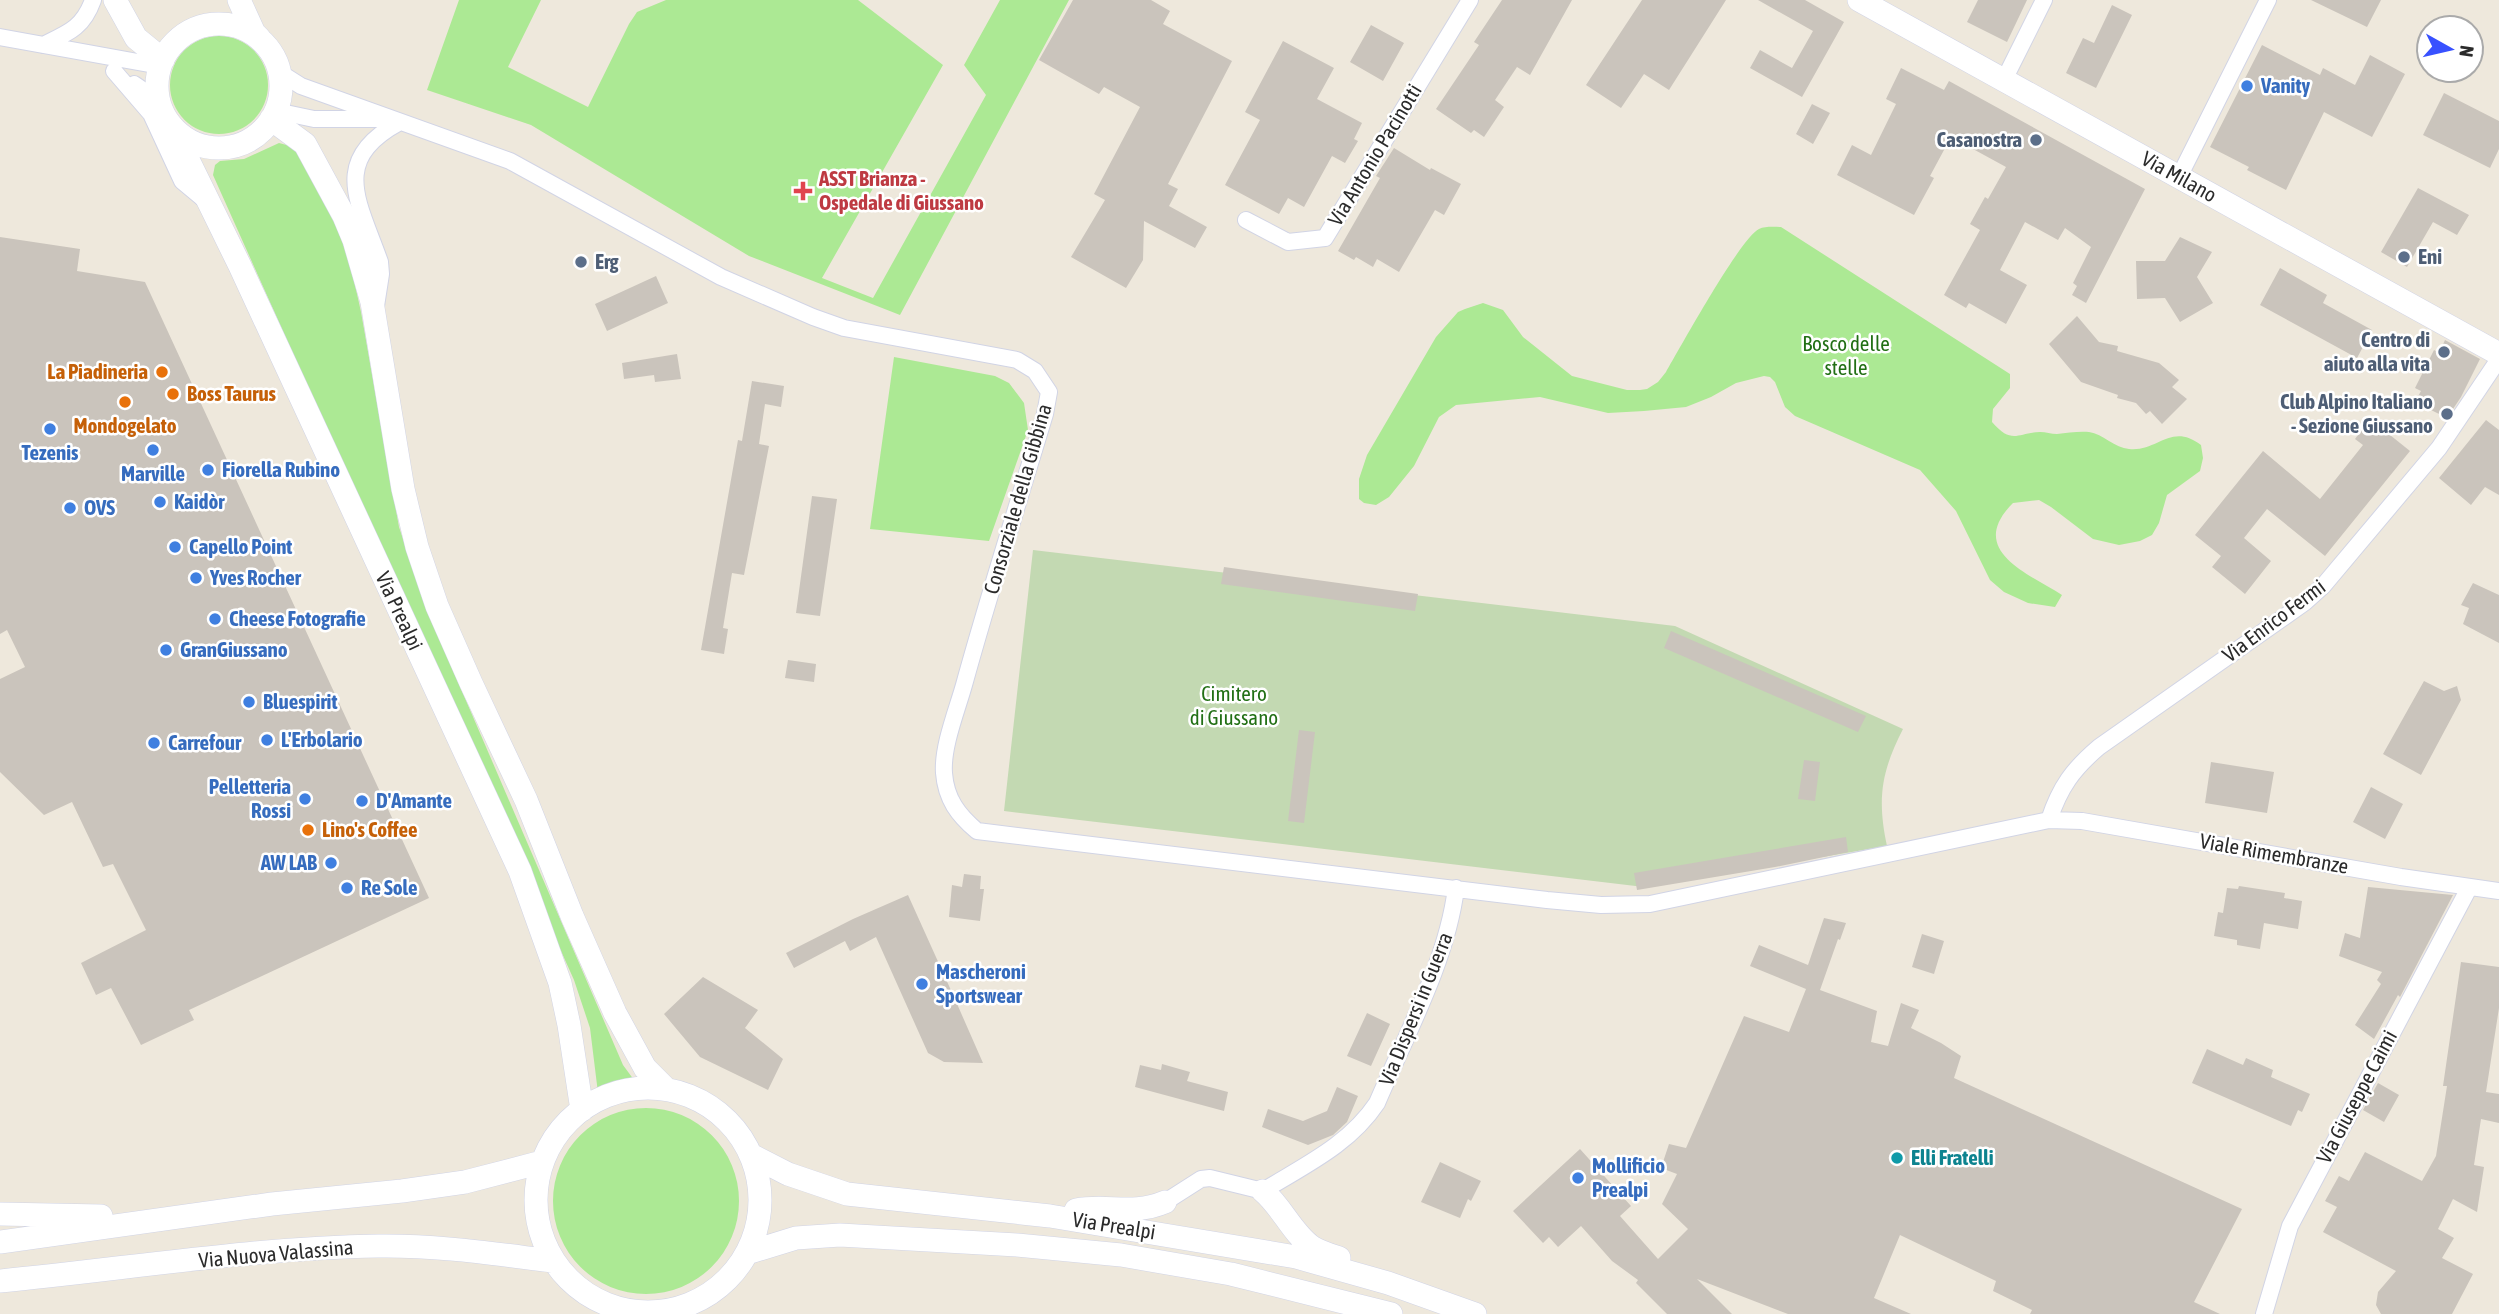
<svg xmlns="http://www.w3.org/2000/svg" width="2499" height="1314" font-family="'Asap Condensed',sans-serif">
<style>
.green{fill:#ace994}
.cemetery{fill:#c3d9b2}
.building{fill:#cac4bc}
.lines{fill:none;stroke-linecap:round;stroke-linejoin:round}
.street-casing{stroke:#d1d4e5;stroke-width:18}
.secondary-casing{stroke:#d1d4e5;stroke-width:24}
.street{stroke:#fff;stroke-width:16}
.secondary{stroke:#fff;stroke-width:23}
.shop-dot{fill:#3f7fe0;stroke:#fff;stroke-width:2.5}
.service-dot{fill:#5c6f8a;stroke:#fff;stroke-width:2.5}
.health-dot{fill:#e0444e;stroke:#fff;stroke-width:2.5}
.food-dot{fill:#e8710a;stroke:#fff;stroke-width:2.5}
.culture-dot{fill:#0f9aa8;stroke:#fff;stroke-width:2.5}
.labels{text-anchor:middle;stroke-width:5;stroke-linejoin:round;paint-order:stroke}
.shop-label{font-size:21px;font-weight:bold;fill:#366cbe;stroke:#fff;text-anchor:start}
.service-label{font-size:21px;font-weight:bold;fill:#4e5e75;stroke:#fff;text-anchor:end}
.street-label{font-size:21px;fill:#2b2b2b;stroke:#fff}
.health-label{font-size:21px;font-weight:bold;fill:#be3a42;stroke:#fff;text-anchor:start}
.park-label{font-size:21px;fill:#216f14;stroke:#fff}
.food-label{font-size:21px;font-weight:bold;fill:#c56008;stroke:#fff;text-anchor:start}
.culture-label{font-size:21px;font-weight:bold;fill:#0d838f;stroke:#fff;text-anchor:start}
</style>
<rect width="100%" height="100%" fill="#eee8dc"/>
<path class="green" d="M459,0H541L508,67L588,107L629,24L637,12L666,0H858L943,65L822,278L873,298L986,95L964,65L1000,0H1069L900,315L749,256L531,125L427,90Z
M170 85a49 49 0 1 1 98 0a49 49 0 1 1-98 0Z
M279,143L294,147L330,211L349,258L361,312L399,527L427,610L623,1065L634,1080L615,1084L598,1093L590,1028L574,980L213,175L215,165L220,161L244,159Z
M1781,227L2010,374V388L1993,409L1992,422C2012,445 2017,433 2040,432C2046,432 2051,434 2057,434C2067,433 2079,431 2089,432C2103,434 2115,448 2129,449C2158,452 2171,422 2201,445L2203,458L2200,471L2167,495L2159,523L2152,535L2140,541L2119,545L2093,539L2051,507L2039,500L2013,503C1966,550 2027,573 2062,595L2055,607L2028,603L2004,592L1990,580L1956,511L1920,470L1795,416L1785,407L1775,382L1770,377L1764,376L1736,383L1711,397L1686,407L1644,411L1608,413L1540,397L1456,405L1439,417L1414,466L1389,497L1376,505L1364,503L1359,499V479L1367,455L1436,337L1458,312L1465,309L1483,303L1503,310L1523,337L1572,376L1627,390H1640L1647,389L1658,382L1666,372C1680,348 1741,237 1759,229C1765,226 1775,227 1781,227Z
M894,357L995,376L1009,383L1024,403L1028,430L989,541L870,529Z
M553 1201a93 93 0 1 1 186 0a93 93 0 1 1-186 0Z"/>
<path class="cemetery" d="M1033,550L1675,626L1903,729C1881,772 1877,799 1887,846L1644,887L1004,811Z"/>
<path class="building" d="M1073,0H1151L1170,11L1163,24L1232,61L1168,184L1178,189L1169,206L1207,227L1195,248L1144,221L1143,260L1126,288L1071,257L1105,200L1094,194L1140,107L1104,87L1099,94L1039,60Z
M1502,0H1572L1530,75L1517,67L1495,100L1504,107L1484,137L1474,130L1471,133L1436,109L1479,45L1474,42Z
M1642,0H1726L1669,90L1644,74L1621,108L1586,85Z
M1758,0H1805L1844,22L1802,97L1750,68L1760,50L1792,68L1813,31Z
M1978,0H2027L2007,42L1967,22Z
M2311,0H2381L2367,27Z
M2112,5L2132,15L2096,88L2066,73L2083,38L2094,43Z
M1371,25L1404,43L1383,81L1350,62Z
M1283,41L1334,68L1317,99L1362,123L1354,139L1358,141L1345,163L1332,156L1304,207L1288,198L1279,214L1225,185L1260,120L1245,112Z
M2262,45L2320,75L2323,68L2355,85L2370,55L2405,74L2372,137L2324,112L2286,190L2247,170L2249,167L2210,147Z
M1901,68L1944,90L1949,81L2145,189L2086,303L2072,295L2077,286L2073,283L2091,247L2065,228L2058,240L2025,222L2000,270L2027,285L2006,324L1969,303L1966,308L1944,295L1980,230L1970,224L1985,197L1988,199L2006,167L1951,137L1930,176L1934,178L1914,215L1837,175L1852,145L1871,155L1896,104L1886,99Z
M2444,93L2499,121V149L2490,168L2423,135Z
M1812,104L1830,113L1813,144L1796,134Z
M1394,148L1430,170L1431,168L1461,184L1444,215L1435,210L1399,272L1377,259L1373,267L1356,257L1354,260L1338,251L1380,178L1376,176Z
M2418,188L2469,215L2457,235L2433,222L2407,267L2381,252Z
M0,237L80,249L77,271L145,282L429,898L189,1010L194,1020L141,1045L111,988L96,995L81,963L146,930L113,864L103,867L72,802L44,815L0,772V679L25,667L7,630L0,634Z
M2180,237L2212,252L2197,277L2213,303L2180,322L2165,298L2137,299L2136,261H2165Z
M2280,268L2327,295L2323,303L2372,330L2357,358L2260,305Z
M656,276L668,303L607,331L595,304Z
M2077,316L2099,342L2118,346L2117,351L2159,363L2179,380L2172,387L2187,399L2162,424L2150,411L2146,414L2136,403L2117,398L2118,395L2081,382L2049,344Z
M2445,340L2480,359L2461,397L2447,418L2415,402L2421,391L2415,388L2434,350L2439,353Z
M677,354L681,379L655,382L654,375L624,379L622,363Z
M752,381L784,386L781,407L765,404L759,444L769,446L744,575L732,573L723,628L728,629L724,654L701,650L738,440L742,441Z
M2370,419L2410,451L2325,556L2267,509L2244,538L2271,561L2245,594L2212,567L2221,556L2195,535L2263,451L2320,499L2363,445L2355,439Z
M2486,420L2499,430V495L2485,487L2471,505L2439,478Z
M812,496L837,499L820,616L796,613Z
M1224,567L1418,594L1415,611L1221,584Z
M2473,583L2499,595V643L2463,624L2469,608L2461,605Z
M1671,631L1866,716L1858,732L1664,648Z
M788,660L816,664L814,682L785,678Z
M2424,681L2444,691L2457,686L2461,700L2421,775L2383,754Z
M1299,730L1315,732L1304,823L1288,821Z
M1804,760L1820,762L1815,801L1798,799Z
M2211,762L2274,772L2267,813L2205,803Z
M2371,787L2403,804L2385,839L2353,822Z
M1846,837L1848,852L1775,867L1637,890L1634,873Z
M964,874L981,876L980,889H984L980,921L949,917L952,885L962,887Z
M2239,886L2285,893L2284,898L2302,901L2298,929L2264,923L2260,949L2237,945V940L2214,936L2218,912L2223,913L2227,888L2238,889Z
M2368,887L2453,895L2400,997L2398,995L2374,1039L2355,1025L2381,984L2377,980L2382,972L2339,956L2345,933L2360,938Z
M908,895L954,997L983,1063L944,1062L928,1053L876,937L850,951L845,941L794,968L786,953L853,919Z
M1824,918L1846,923L1840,940L1838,939L1820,990L1877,1011L1871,1042L1888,1046L1901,1003L1919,1010L1911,1028L1941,1043L1961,1056L1954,1078L2242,1209L2194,1302L2220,1314H2030L2032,1310L1993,1291L1996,1281L1900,1235L1874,1298L1911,1314H1788L1697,1279L1732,1314H1667L1636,1283L1638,1280L1612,1261L1581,1226L1558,1247L1549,1237L1543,1243L1513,1211L1580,1149L1631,1206L1620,1216L1658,1259L1688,1229L1662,1204L1677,1174L1661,1168L1669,1144L1686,1148L1744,1016L1789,1032L1806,989L1750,966L1759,945L1808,965Z
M1922,934L1944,941L1934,974L1912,967Z
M2461,962L2499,967V1008L2486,1092L2499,1094V1123L2481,1119L2474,1165L2484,1167L2477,1212L2453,1199L2438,1229L2454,1238L2442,1258L2473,1274L2452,1314H2381L2376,1305L2378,1292L2396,1271L2323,1232L2337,1207L2325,1201L2339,1176L2349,1181L2365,1152L2422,1181L2436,1156L2447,1086H2443Z
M703,977L758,1010L745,1028L783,1059L768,1090L700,1057L664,1014Z
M1367,1013L1390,1024L1371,1066L1347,1056Z
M2207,1049L2243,1065L2246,1058L2273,1070L2271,1077L2310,1094L2302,1112L2298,1110L2291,1126L2192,1083Z
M1162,1064L1190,1072L1187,1081L1228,1092L1224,1111L1135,1087L1140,1065L1161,1070Z
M2378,1083L2399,1095L2384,1122L2363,1110Z
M1337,1087L1358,1096L1347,1122L1333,1135L1308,1145L1262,1127L1268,1109L1303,1121L1327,1111Z
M1440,1162L1481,1181L1471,1201L1468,1199L1460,1218L1421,1202Z"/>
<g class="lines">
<defs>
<path id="street" d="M0,37L160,66
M43,45C68,33 83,28 93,0
M114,71L151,114L182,181L206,201
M279,72L301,86L510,161L721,277L813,317L844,328L1017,360L1035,371L1049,392L1045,414C1018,504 989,594 964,685C957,710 942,747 944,773C946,799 958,815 977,831L1547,900L1601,905L1650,904L2049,820L2082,821L2401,877L2499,891
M2004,80L2044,0
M134,84L159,101
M276,111L314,119H383
M2179,177L2268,0
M1246,220L1288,242L1325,238L1470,0
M376,306L381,274L380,262C359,202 329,160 400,122
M2049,820C2060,787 2073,769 2099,747L2304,603L2323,586L2439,448L2499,359
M1165,1202L1201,1179L1210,1178L1263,1191C1305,1165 1349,1145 1377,1103C1406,1035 1447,961 1456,888
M2264,1314L2290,1226L2469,888"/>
<path id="secondary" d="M115,0L136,38L163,60
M239,0L254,33L259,38
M1859,0L2499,354
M157 86a62 62 0 1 1 124 0a62 62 0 1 1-124 0Z
M271,119L305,144L344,216L354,240L372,302L403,489L417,547L437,606L471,683L526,800L572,916L615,1013L645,1068L666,1089
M172,127L240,266L520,871L560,983L569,1025L582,1110
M536 1200a112 112 0 1 1 224 0a112 112 0 1 1-224 0Z
M751,1155L788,1174L847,1194L1050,1216L1296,1257L1388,1283L1475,1314
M1263,1191C1282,1207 1292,1233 1312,1247C1320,1252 1330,1255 1339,1258
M1076,1210C1108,1204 1132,1216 1165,1202
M0,1214L101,1216
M0,1242L272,1204L402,1191L465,1182L542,1162
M747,1253L796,1238L840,1235L1017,1245L1121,1255L1231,1274L1391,1314
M0,1281C125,1269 251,1248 378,1246C436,1245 495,1254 553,1261"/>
</defs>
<use href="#street" class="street-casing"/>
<use href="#secondary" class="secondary-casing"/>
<use href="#street" class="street"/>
<use href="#secondary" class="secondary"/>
</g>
<g class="shop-dot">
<circle cx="2247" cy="86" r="7"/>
<circle cx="50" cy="429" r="7"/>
<circle cx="153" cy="450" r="7"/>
<circle cx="208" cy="470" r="7"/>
<circle cx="160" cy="502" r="7"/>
<circle cx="70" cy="508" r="7"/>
<circle cx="175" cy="547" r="7"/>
<circle cx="196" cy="578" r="7"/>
<circle cx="215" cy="619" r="7"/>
<circle cx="166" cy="650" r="7"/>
<circle cx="249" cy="702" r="7"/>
<circle cx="267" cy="740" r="7"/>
<circle cx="154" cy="743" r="7"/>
<circle cx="305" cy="799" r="7"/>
<circle cx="362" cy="801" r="7"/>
<circle cx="331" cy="863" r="7"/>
<circle cx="347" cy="888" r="7"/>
<circle cx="922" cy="984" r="7"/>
<circle cx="1578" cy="1178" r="7"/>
</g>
<g class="service-dot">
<circle cx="2036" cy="140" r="7"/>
<circle cx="2404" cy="257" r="7"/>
<circle cx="581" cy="262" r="7"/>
<circle cx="2444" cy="352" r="7"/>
<circle cx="2447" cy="414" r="7"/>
</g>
<path class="health-dot" d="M799.5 180.5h7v7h7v7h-7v7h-7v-7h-7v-7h7z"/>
<g class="food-dot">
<circle cx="162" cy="372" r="7"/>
<circle cx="173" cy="394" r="7"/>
<circle cx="125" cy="402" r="7"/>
<circle cx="308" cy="830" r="7"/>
</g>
<circle class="culture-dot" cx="1897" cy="1158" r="7"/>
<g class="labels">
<g class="shop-label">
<text x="2261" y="93">Vanity</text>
<text x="50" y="460" text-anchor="middle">Tezenis</text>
<text x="222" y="477">Fiorella Rubino</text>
<text x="153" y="481" text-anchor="middle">Marville</text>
<text x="174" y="509">Kaidòr</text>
<text x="84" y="515">OVS</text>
<text x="189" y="554">Capello Point</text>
<text x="210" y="585">Yves Rocher</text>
<text x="229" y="626">Cheese Fotografie</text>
<text x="180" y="657">GranGiussano</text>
<text x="263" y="709">Bluespirit</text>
<text x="281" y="747">L'Erbolario</text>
<text x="168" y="750">Carrefour</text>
<text x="291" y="794" text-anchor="end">Pelletteria<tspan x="291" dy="24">Rossi</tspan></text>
<text x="376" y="808">D'Amante</text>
<text x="317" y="870" text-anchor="end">AW LAB</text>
<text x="361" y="895">Re Sole</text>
<text x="936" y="979">Mascheroni<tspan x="936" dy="24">Sportswear</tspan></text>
<text x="1592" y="1173">Mollificio<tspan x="1592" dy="24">Prealpi</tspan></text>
</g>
<g class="service-label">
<text x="2022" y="147">Casanostra</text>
<text x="2418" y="264" text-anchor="start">Eni</text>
<text x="595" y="269" text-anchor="start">Erg</text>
<text x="2430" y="347">Centro di<tspan x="2430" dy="24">aiuto alla vita</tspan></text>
<text x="2433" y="409">Club Alpino Italiano<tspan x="2433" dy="24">- Sezione Giussano</tspan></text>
</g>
<g class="street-label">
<text transform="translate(1375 155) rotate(-59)" y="7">Via Antonio Pacinotti</text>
<text transform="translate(2179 177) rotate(29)" y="7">Via Milano</text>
<text transform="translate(1018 499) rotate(-74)" y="7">Consorziale della Gibbina</text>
<text transform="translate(399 611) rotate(65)" y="7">Via Prealpi</text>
<text transform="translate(2274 621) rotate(-37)" y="7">Via Enrico Fermi</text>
<text transform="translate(2274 854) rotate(10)" y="7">Viale Rimembranze</text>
<text transform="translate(1416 1009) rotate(-68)" y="7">Via Dispersi in Guerra</text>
<text transform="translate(2357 1097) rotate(-62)" y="7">Via Giuseppe Caimi</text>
<text transform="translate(1114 1226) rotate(9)" y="7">Via Prealpi</text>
<text transform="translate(276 1254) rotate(-5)" y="7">Via Nuova Valassina</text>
</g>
<g class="health-label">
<text x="819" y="186">ASST Brianza -<tspan x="819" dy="24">Ospedale di Giussano</tspan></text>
</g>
<g class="park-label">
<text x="1846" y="351">Bosco delle<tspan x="1846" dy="24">stelle</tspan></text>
<text x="1234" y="701">Cimitero<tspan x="1234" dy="24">di Giussano</tspan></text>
</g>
<g class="food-label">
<text x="148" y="379" text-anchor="end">La Piadineria</text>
<text x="187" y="401">Boss Taurus</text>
<text x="125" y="433" text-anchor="middle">Mondogelato</text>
<text x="322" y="837">Lino's Coffee</text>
</g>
<g class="culture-label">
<text x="1911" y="1165">Elli Fratelli</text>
</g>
</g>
<g transform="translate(2450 49) rotate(98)"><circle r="33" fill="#ffffff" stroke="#aaaaaa" stroke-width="2"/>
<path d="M0-5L12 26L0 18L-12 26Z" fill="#3851ff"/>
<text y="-10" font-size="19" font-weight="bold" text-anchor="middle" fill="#2b2b2b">N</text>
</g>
</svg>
